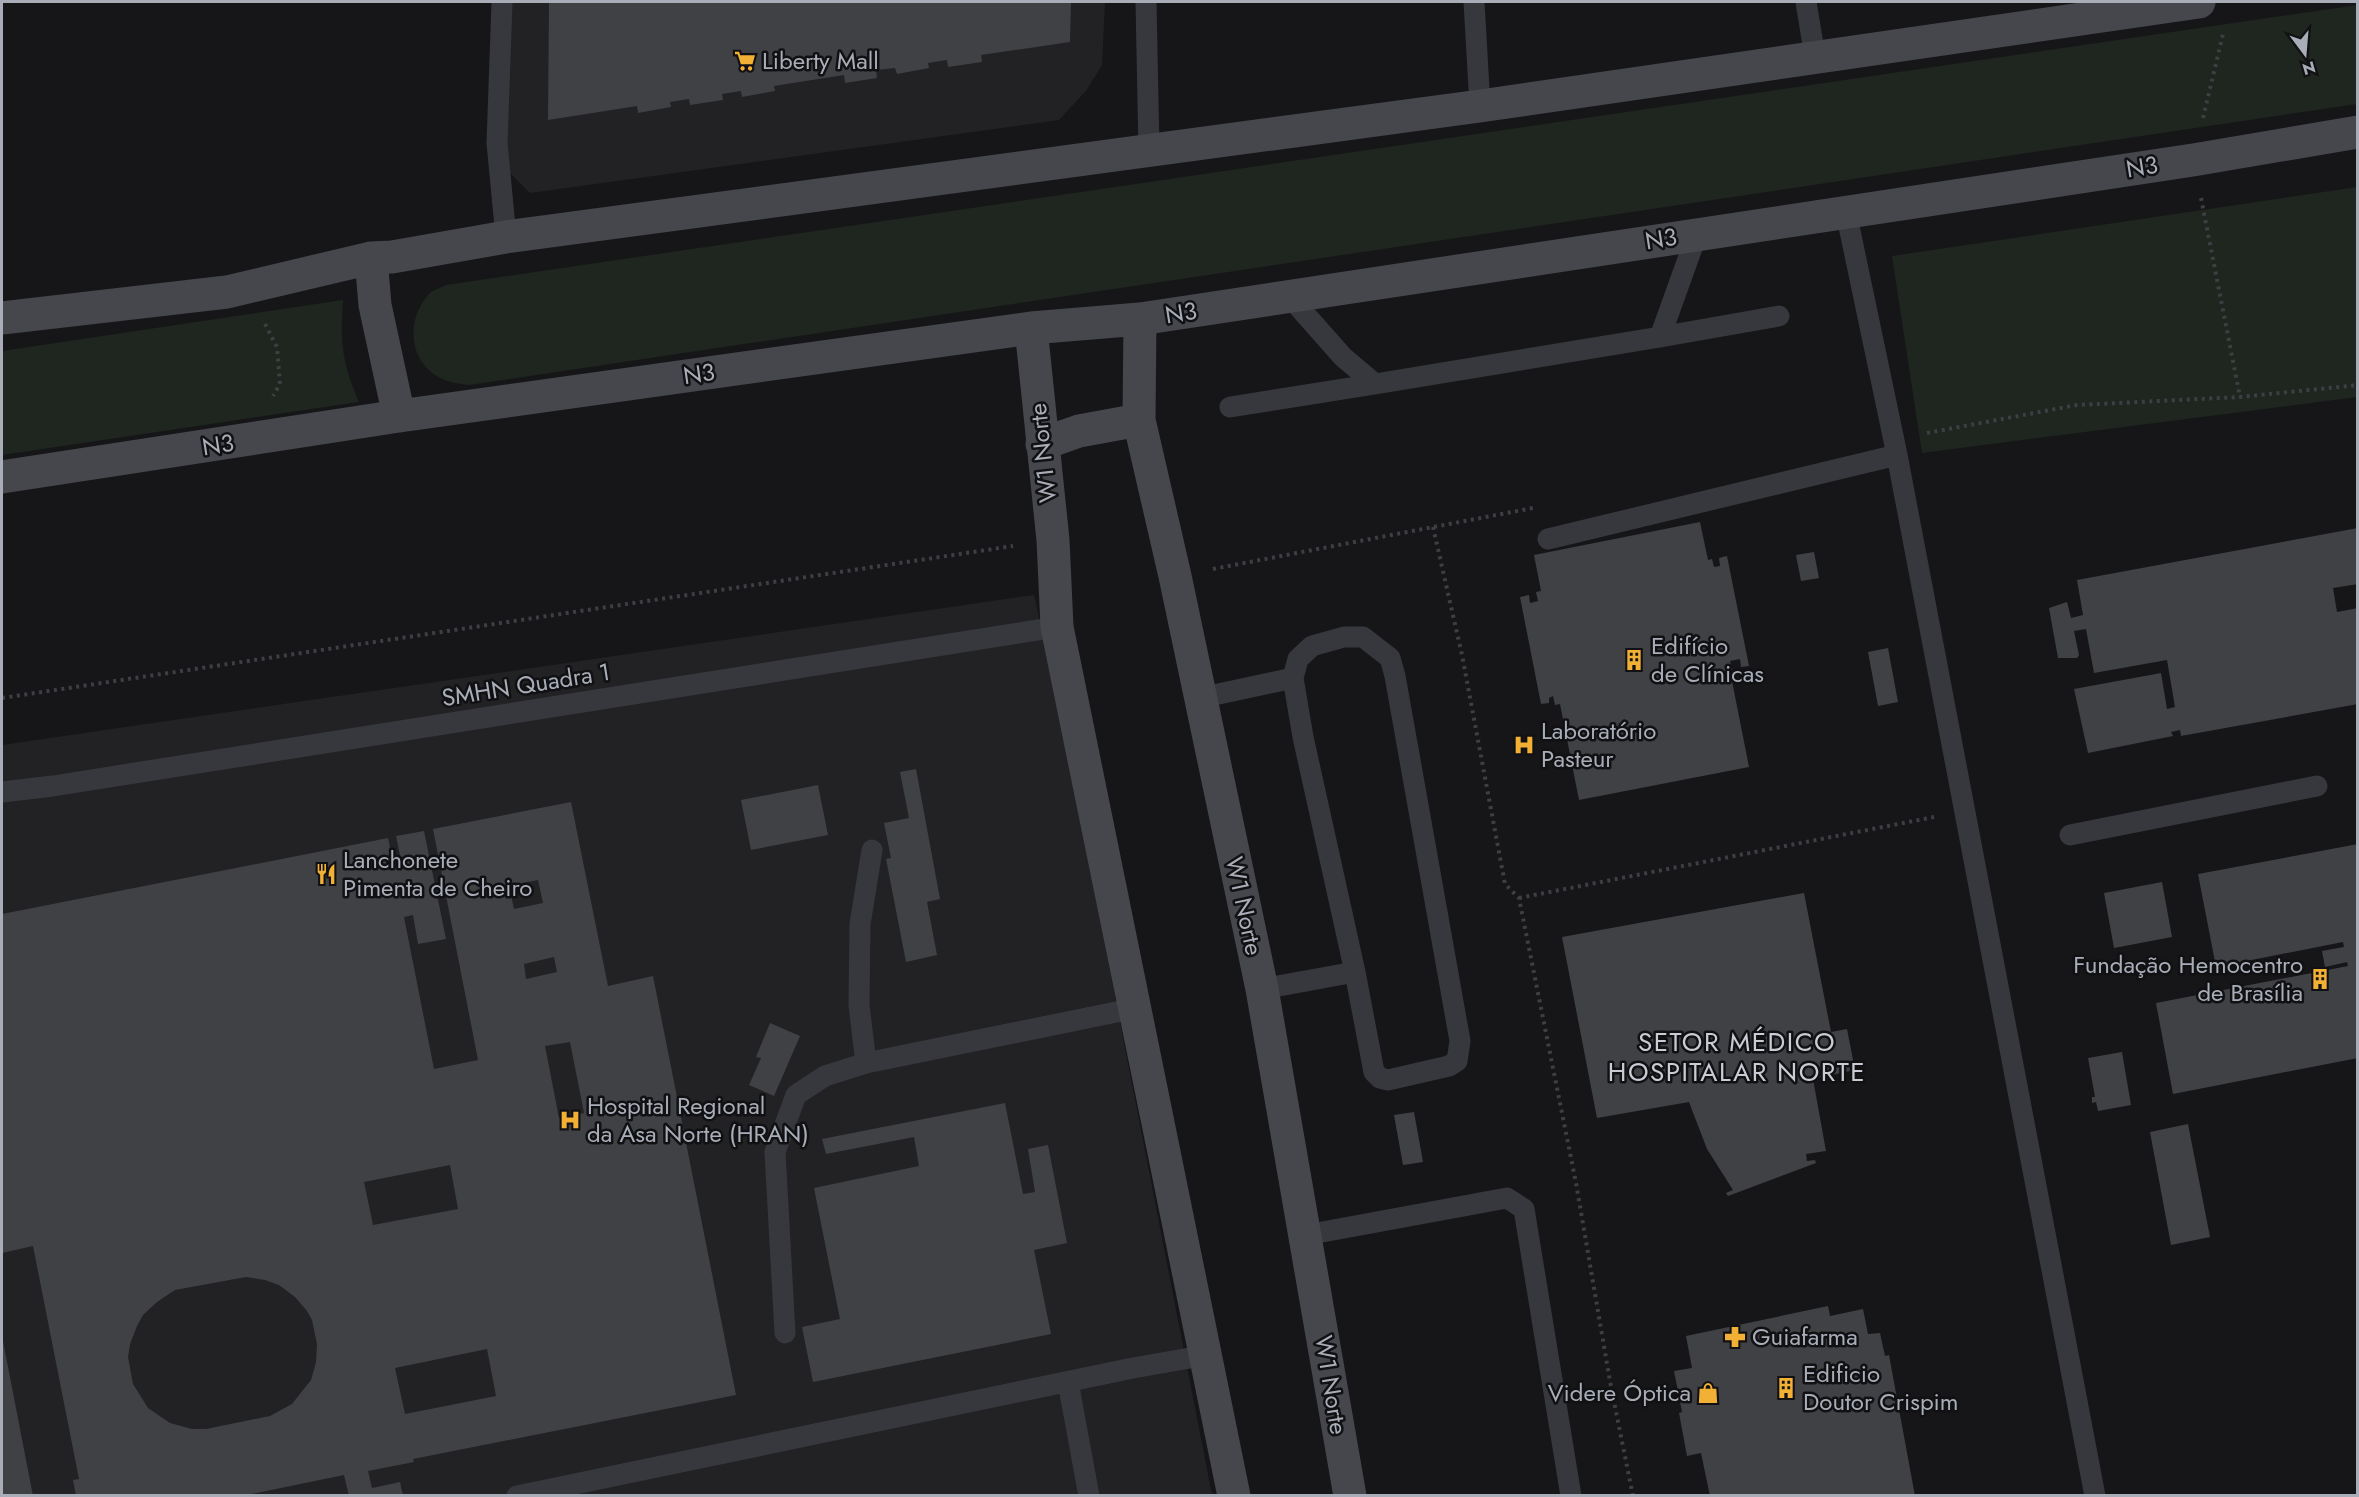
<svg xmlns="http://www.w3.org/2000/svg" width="2359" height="1497" font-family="Jost,sans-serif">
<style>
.built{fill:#222225}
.green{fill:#1e261f}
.building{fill:#404145;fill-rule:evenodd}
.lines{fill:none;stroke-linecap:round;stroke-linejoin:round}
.path{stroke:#3d3f44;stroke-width:4;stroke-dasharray:3 4.5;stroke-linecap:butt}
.service{stroke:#37383d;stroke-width:21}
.secondary{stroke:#45474d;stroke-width:33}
.labels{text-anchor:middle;stroke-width:5;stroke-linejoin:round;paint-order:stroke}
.poi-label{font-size:24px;fill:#a8adb8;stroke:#111113;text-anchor:start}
.street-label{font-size:24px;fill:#a8adb8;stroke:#111113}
.neighbourhood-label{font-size:26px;letter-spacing:1.5px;fill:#c9ccd4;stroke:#111113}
</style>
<rect width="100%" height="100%" fill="#161618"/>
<path class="built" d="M509,2H1105L1102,65L1086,91L1059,120L530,193L509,172L504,120Z
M1034,595L1059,708L1212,1495H2V745Z"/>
<path class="green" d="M2357,5V104L469,385C461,384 452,383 445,380C409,366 404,321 429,294C433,290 441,288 446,285Z
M2357,187V397L1922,453L1892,256Z
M343,300C340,343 342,362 359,402L2,455V351Z"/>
<path class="building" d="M549,2H1071L1070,42L981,55L982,62L948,67L947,60L928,63L929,68L897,74L895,68L876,70L877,78L845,83L844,75L774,86L775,91L742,97L741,91L722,94L723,100L690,105L689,99L670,102L671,107L638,113L637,106L548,120Z
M1700,522L1708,560L1712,559L1714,567L1720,566L1719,558L1727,556L1749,666L1741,667L1740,659L1730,661L1732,670L1730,671L1749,767L1579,800L1560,704L1555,705L1553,696L1549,698V703L1541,704L1520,597L1529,595L1530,603L1538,601L1536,592L1541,591L1534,555Z
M2358,528V584L2333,588L2337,612L2358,608V704L2181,736L2180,730L2171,732L2173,736L2088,753L2074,689L2161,673L2167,709L2175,707L2167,660L2094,673L2086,629L2074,631L2079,655L2077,658H2058L2049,608L2067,602L2071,618L2083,615L2077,580Z
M1814,552L1819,578L1801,581L1796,555Z
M1888,648L1898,702L1878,706L1868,652Z
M916,769L940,899L927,902L937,955L906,962L886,859L891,858L884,823L909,818L900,772Z
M818,785L828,835L751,850L741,800Z
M571,802L608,986L653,976L736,1395L413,1459L414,1462L368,1471L372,1488L400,1482L403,1496H349L344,1475L242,1496H76L73,1480L79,1479L33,1246L2,1253V914L388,838L394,867L402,865L396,836L424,831L446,939L418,944L413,915L404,917L434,1069L478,1060L433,829ZM538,880L543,903L514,909L509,886ZM554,957L557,972L526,979L524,964ZM570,1042L584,1113L559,1118L545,1046ZM450,1165L458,1209L373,1225L364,1182ZM246,1277L265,1280L279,1285L295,1297L307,1311L312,1320L317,1344L316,1362L311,1380L292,1404L270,1416L206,1429H192L170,1423L148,1408L133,1384L128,1357L130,1344L137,1326L143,1315L157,1302L175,1290ZM487,1349L496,1396L405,1414L395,1368Z
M2358,844V1058L2173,1094L2156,1003L2348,966L2347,962L2325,967L2322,951L2344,947L2343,942L2216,967L2198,874Z
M2162,882L2172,937L2114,948L2104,893Z
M1804,893L1831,1032L1847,1029L1855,1070L1813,1079L1826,1151L1806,1154L1807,1161L1815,1160L1816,1163L1728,1196L1726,1193L1733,1190L1707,1149L1689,1102L1597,1118L1562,937Z
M770,1023L800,1036L774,1096L749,1085L761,1058L756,1057Z
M2122,1052L2131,1105L2098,1111L2096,1102L2092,1103V1097H2095L2088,1058Z
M1005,1103L1023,1194L1035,1192L1028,1149L1048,1145L1067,1243L1034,1250L1051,1334L813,1382L802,1327L840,1319L814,1188L919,1166L914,1137L826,1154L822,1139Z
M1414,1112L1423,1162L1403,1165L1394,1115Z
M2188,1124L2210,1237L2171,1245L2150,1132Z
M1828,1306L1830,1316L1863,1309L1868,1334L1880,1333L1885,1356L1889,1355L1915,1496H1710L1701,1453L1687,1456L1679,1413L1682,1412L1674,1371L1692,1368L1686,1336Z
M2,1341H3L33,1496H2Z"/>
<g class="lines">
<path class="path" d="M2203,118L2223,34
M2201,198L2240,397
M265,324L277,347L280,384L273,396
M1927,433L2077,405L2240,397L2358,385
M1433,527L1462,655L1505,884L1519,898L1576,1183L1611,1387L1633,1496
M1213,569L1533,508
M2,698L1013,546
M1519,898L1934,817"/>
<path class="service" d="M502,2L497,143L506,237
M1146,2L1149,151
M1474,2L1480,106
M1806,2L1815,57
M1846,212L1897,455L2095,1496
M1289,296L1343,357L1375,384L1660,337L1697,234
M1660,337L1779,316
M1230,407L1375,384
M1548,539L1897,455
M1344,637H1363L1390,658L1395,676L1460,1041L1457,1061L1449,1066L1388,1080L1380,1078L1374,1072L1355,972L1303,737L1293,678L1298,659L1312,646Z
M1200,698L1293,678
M2,792L53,786L1057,627
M2070,835L2317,786
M1262,989L1355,972
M866,1063L859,1005L860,924L872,850
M1306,1235L1507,1198L1524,1209L1571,1496
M785,1333L775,1152L796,1095L825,1076L866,1063L1136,1008
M1068,1382L1089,1496
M517,1496L1133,1368L1207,1355"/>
<path class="secondary" d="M371,258L375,305L399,416
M2,318L227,292L371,258L392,257L506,237L1480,106L2199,2
M1140,319L1139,420L1175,576L1262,989L1350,1496
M1031,328L1053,540L1057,627L1234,1496
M1042,444L1079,431L1139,420
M2,477L399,416L1031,328L1140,319L2193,160L2358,132"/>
</g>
<defs>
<symbol id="supermarket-bare" viewBox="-9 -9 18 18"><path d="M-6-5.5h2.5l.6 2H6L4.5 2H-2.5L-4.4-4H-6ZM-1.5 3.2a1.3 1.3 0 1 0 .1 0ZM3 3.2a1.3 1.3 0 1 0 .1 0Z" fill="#f2b134" stroke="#111113" stroke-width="2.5" paint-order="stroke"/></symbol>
<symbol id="building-bare" viewBox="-9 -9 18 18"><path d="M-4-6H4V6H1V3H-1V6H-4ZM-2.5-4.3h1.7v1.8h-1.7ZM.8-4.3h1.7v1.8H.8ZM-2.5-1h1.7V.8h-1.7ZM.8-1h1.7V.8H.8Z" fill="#f2b134" stroke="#111113" stroke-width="2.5" paint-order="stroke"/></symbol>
<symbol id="hospital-bare" viewBox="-9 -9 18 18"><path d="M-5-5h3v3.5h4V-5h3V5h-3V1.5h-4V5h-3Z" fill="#f2b134" stroke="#111113" stroke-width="2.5" paint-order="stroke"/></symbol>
<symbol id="restaurant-bare" viewBox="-9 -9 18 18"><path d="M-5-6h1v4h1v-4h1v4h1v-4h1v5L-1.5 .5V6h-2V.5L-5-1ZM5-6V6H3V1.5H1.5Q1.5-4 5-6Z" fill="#f2b134" stroke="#111113" stroke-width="2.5" paint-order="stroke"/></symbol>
<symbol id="pharmacy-bare" viewBox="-9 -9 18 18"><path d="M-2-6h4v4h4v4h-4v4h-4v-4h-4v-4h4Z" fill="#f2b134" stroke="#111113" stroke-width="2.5" paint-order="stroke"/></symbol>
<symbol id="shop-bare" viewBox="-9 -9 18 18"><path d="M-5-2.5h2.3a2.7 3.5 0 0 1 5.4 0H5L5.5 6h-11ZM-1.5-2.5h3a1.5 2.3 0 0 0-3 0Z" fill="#f2b134" stroke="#111113" stroke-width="2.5" paint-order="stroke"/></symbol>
</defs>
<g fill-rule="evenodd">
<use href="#supermarket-bare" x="730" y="46" width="30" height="30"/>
<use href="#building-bare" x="1619" y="645" width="30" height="30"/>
<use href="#hospital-bare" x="1509" y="730" width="30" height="30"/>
<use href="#restaurant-bare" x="311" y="859" width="30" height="30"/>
<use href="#building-bare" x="2305" y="964" width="30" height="30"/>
<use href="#hospital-bare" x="555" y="1105" width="30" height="30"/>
<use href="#pharmacy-bare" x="1720" y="1322" width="30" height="30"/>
<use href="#building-bare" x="1771" y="1373" width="30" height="30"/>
<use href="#shop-bare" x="1693" y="1378" width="30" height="30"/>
</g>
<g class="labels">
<g class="poi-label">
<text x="762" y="69">Liberty Mall</text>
<text x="1651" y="654">Edifício<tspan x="1651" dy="28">de Clínicas</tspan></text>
<text x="1541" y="739">Laboratório<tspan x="1541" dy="28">Pasteur</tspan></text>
<text x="343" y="868">Lanchonete<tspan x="343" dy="28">Pimenta de Cheiro</tspan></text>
<text x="2303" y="973" text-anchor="end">Fundação Hemocentro<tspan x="2303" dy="28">de Brasília</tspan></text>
<text x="587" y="1114">Hospital Regional<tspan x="587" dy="28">da Asa Norte (HRAN)</tspan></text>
<text x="1752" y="1345">Guiafarma</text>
<text x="1803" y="1382">Edificio<tspan x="1803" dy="28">Doutor Crispim</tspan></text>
<text x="1691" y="1401" text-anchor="end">Videre Óptica</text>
</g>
<g class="street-label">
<text transform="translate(2142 167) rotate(-9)" y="8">N3</text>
<text transform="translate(1661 239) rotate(-9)" y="8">N3</text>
<text transform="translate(1181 313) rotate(-9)" y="8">N3</text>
<text transform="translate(699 374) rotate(-8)" y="8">N3</text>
<text transform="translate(218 445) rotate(-9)" y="8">N3</text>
<text transform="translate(1043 453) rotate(-96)" y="8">W1 Norte</text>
<text transform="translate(526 685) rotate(-9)" y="8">SMHN Quadra 1</text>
<text transform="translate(1244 906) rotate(78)" y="8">W1 Norte</text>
<text transform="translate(1331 1385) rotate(81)" y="8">W1 Norte</text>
</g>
<g class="neighbourhood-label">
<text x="1737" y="1051">SETOR MÉDICO<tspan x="1737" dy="30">HOSPITALAR NORTE</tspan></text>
</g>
</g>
<rect width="2359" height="1497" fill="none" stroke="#a8adb8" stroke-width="6"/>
<g transform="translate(2305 54) rotate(164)" stroke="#111113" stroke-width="4.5" paint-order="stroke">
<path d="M0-4.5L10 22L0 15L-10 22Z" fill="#a8adb8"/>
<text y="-9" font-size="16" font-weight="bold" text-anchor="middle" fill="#a8adb8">N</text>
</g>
</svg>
